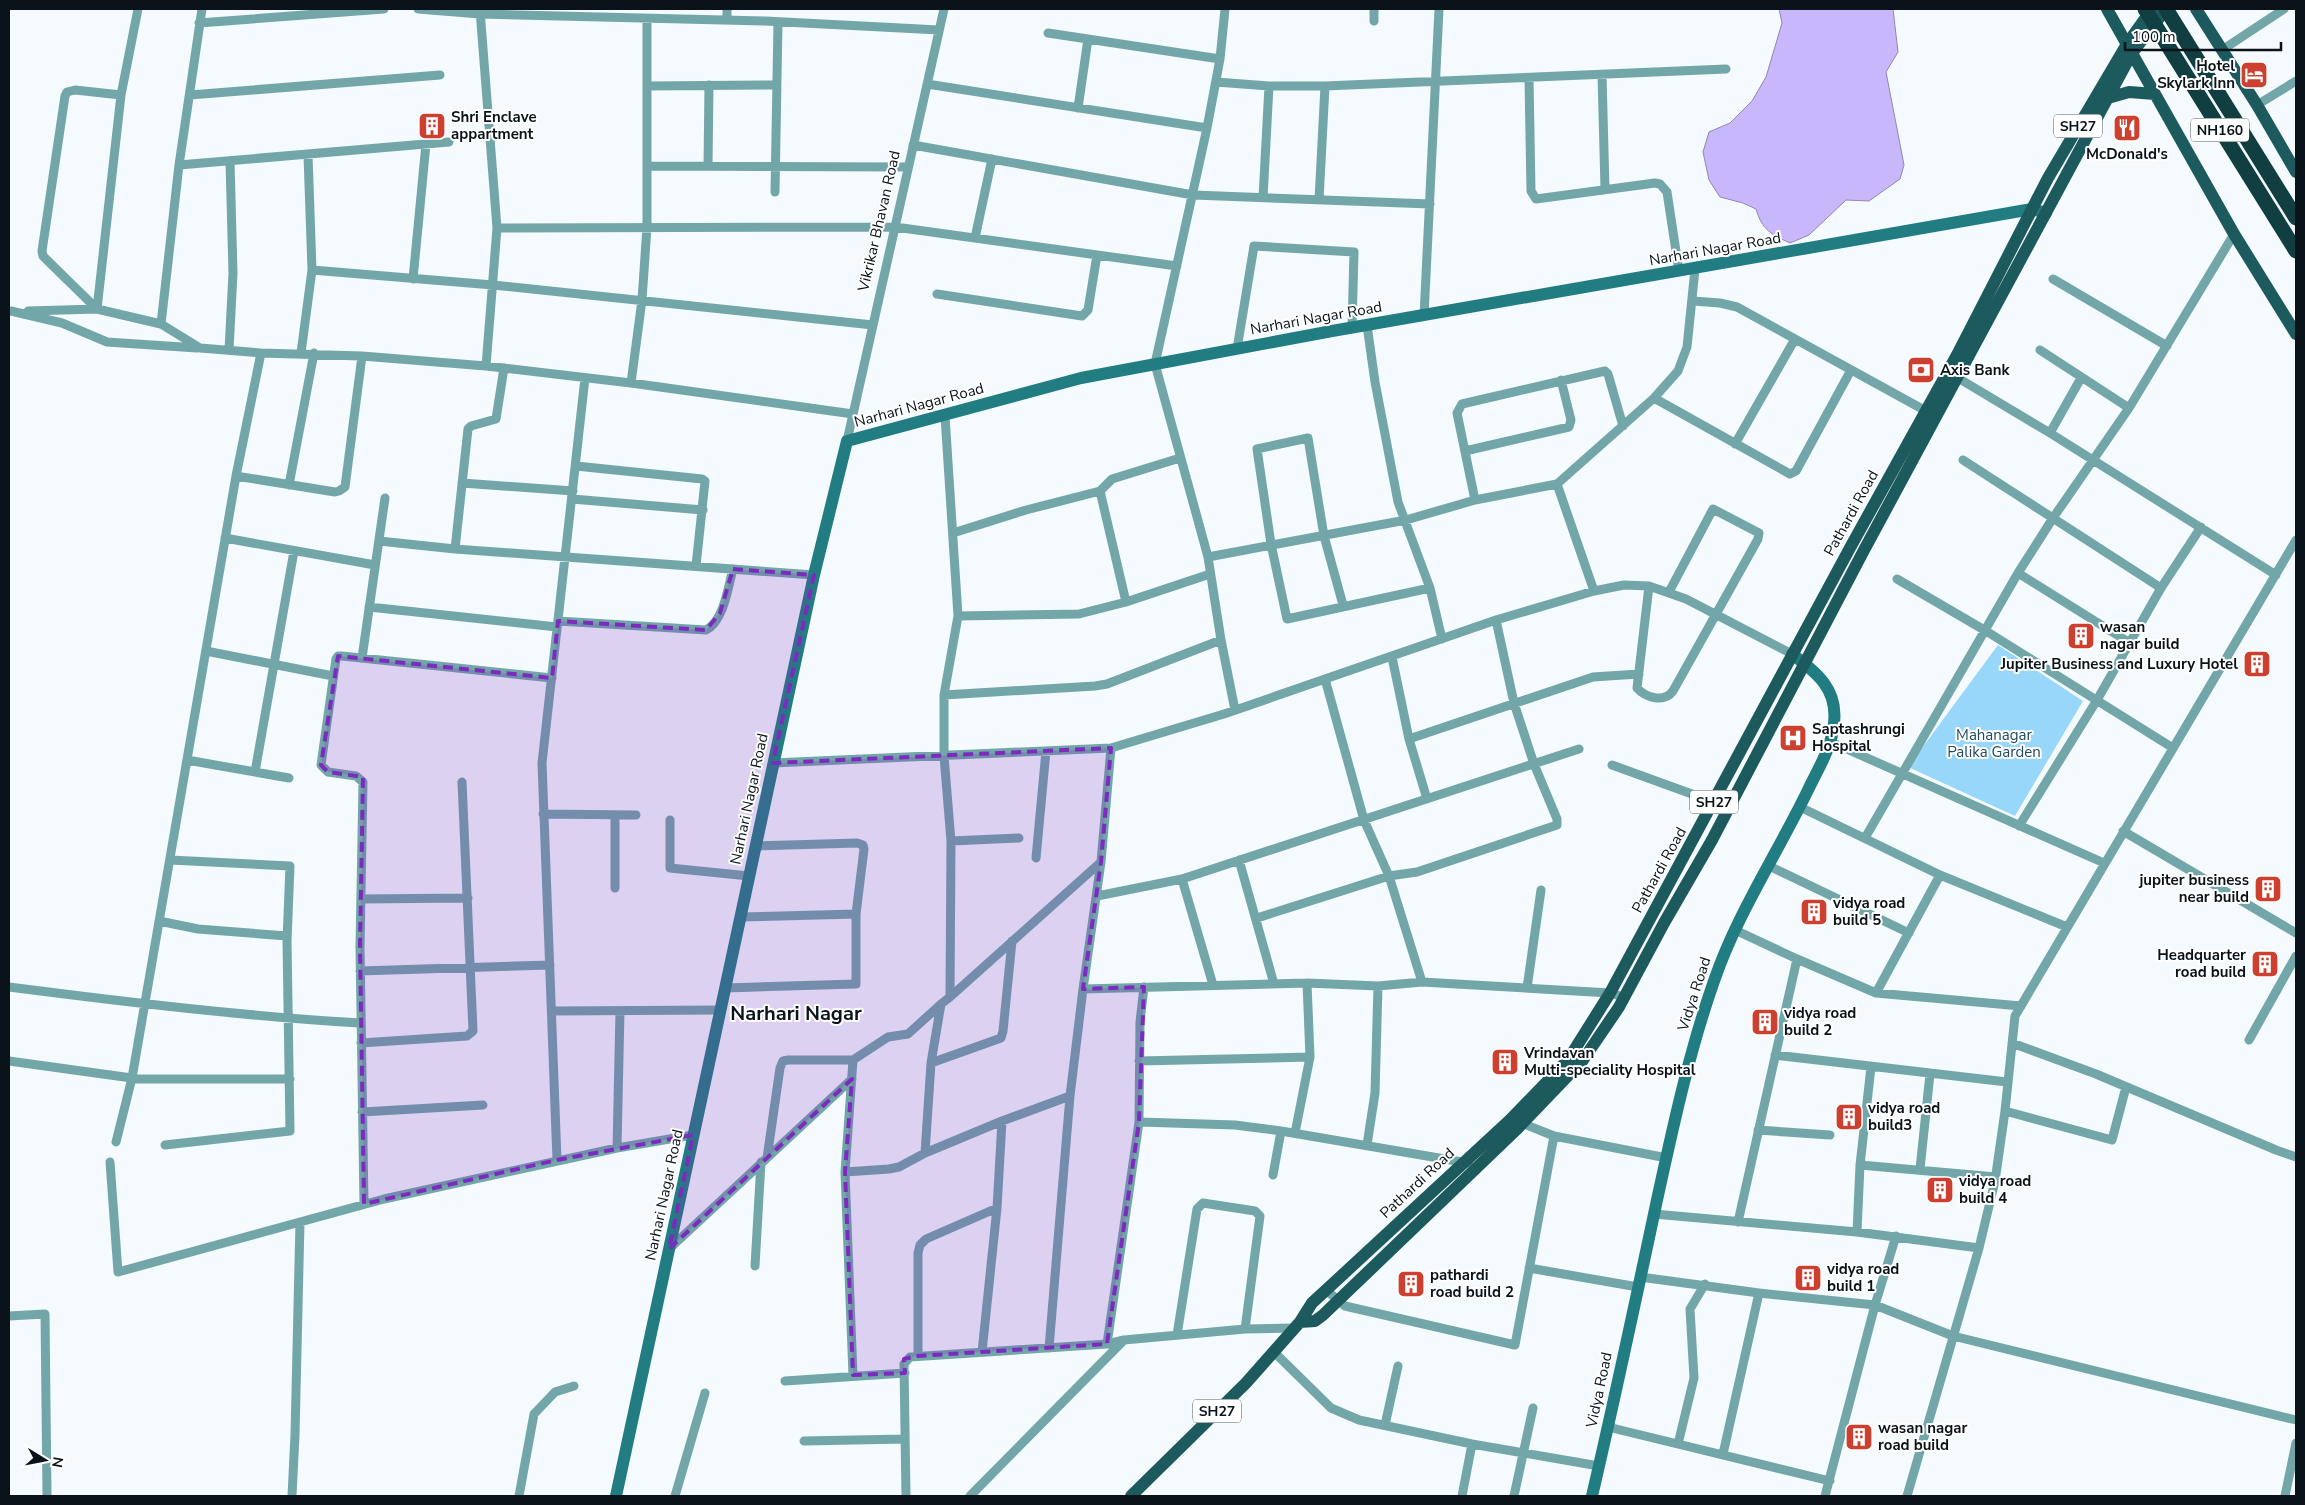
<svg xmlns="http://www.w3.org/2000/svg" width="2305" height="1505" font-family="'Nunito Sans',sans-serif">
<style>
.green{fill:#98d7f9}
.water{fill:#c9b7fb;stroke:#8f86b7}
.lines{fill:none;stroke-linecap:round;stroke-linejoin:round}
.street{stroke:#73a6a9;stroke-width:9}
.secondary{stroke:#227d83;stroke-width:12}
.primary{stroke:#1d5a5e;stroke-width:12}
.highway{stroke:#103e41;stroke-width:15}
.marked{fill:#7b2cbf;fill-opacity:0.2;stroke:#7b2cbf;stroke-width:4;stroke-dasharray:10 6;stroke-linejoin:round}
.labels{text-anchor:middle;stroke-width:4;stroke-linejoin:round;paint-order:stroke}
.shield{fill:#fff;stroke:#535a5e;stroke-width:1}
.shield-label{font-size:14px;font-weight:bold;fill:#091319}
.poi-label{font-size:15px;font-weight:bold;fill:#091319;stroke:#fff;text-anchor:start}
.street-label{font-size:15px;fill:#091319;stroke:#fff}
.park-label{font-size:15px;fill:#1e495f;stroke:#fff}
.district-label{font-size:20px;font-weight:bold;fill:#091319;stroke:#fff}
</style>
<rect width="100%" height="100%" fill="#f4fafd"/>
<path class="green" d="M1998,645L2083,701L2015,816L1908,767Z"/>
<path class="water" d="M1779,9H1893L1898,52L1886,72L1904,165L1900,179L1869,201L1846,200L1809,235L1790,243C1772,235 1762,230 1756,209L1743,203L1720,197L1709,180L1703,152L1709,132L1730,123L1752,101L1766,77L1782,23Z"/>
<g class="lines">
<path class="street" d="M202,9L179,165L161,324L200,348L261,353L362,356L486,366L631,383L853,414
M418,9L480,14L765,21L939,30
M1225,9L1220,59L1207,128L1155,364L1208,557L1221,640L1235,710
M480,10L497,228L486,366
M727,20V9
M1374,21V9
M199,23L384,9
M1048,33L1220,59
M2222,50L2284,9
M1602,75L1605,189
M1529,79L1531,191L1536,199L1655,183L1660,184L1667,192L1679,271
M1216,82L1269,86H1325L1726,69
M927,84L1207,128
M647,86L777,85
M190,95L440,75
M2257,105L2296,81
M1078,108L1088,39
M913,145L1193,195L1430,204
M179,165L449,142
M647,166L908,167
M708,166L709,85
M775,192L778,22
M1263,198L1269,86
M1319,200L1325,86
M497,228L895,227L1177,266
M975,238L992,159
M312,270L493,285L873,325
M413,279L426,144
M2053,279L2167,346
M937,294L1082,316L1088,310L1097,255
M1693,301L1720,303L1737,307L1926,411
M97,309L121,95L138,9
M97,309L50,263L43,256L42,251L65,96L67,92L75,90L121,95
M11,311L62,323L107,342L197,348
M28,311L97,309L161,324
M1424,316L1439,9
M1367,325L1375,382L1398,502L1430,588L1442,639
M1237,349L1254,246L1354,252L1352,328
M229,350L233,273L230,162
M2040,350L2129,408
M301,353L312,270L308,155
M1953,375L2050,433L2276,575
M631,383L642,300L647,227V19
M1654,398L1790,474L1796,471L1851,370
M2050,433L2081,378
M847,441L944,9
M1735,444L1795,339
M1465,451L1569,427L1571,420L1561,380
M1963,460L2161,588
M576,466L702,479L705,481L696,566
M236,476L335,492L339,491L345,487L362,356
M462,483L573,491
M1557,484L1594,591
M289,485L314,353
M1100,491L1112,479L1180,458
M572,499L703,510
M1475,500L1457,413L1462,404L1605,371L1608,374L1623,426
M953,533L1026,510L1100,491L1126,602
M225,538L375,565
M379,541L455,549L814,575
M455,549L468,429L471,426L496,419L504,368
M1208,557L1406,520L1475,500L1557,484L1654,398L1678,371L1687,347L1695,269
M2018,573L2130,643
M1897,579L1986,631L2173,748
M1649,586L1637,688C1646,698 1664,703 1673,691L1758,539L1759,533L1713,509L1669,592
M1343,605L1324,536L1308,438L1257,449L1271,544L1287,619L1430,588
M369,607L557,627
M958,616L1079,614L1126,602L1210,574
M558,621L706,630C724,621 728,587 733,569
M206,651L333,676
M1392,657L1409,739L1427,799
M362,658L385,498
M1325,679L1364,820L1389,876L1422,982
M944,695L1095,686L1107,684L1221,640
M1409,739L1593,677L1639,674
M1831,742L2104,863
M187,760L289,778
M773,763L1111,748L1224,714L1496,620L1594,591L1624,585L1649,586L1686,599L1792,654
M1612,765L1714,802
M255,772L294,551
M1800,807L1940,875L2067,927
M543,814L636,815
M670,820V868L749,876
M2019,826L2097,700L2161,588L2201,527
M2123,831L2296,933
M1865,838L2018,573L2053,518L2129,408L2234,234
M951,841L1019,838
M1036,858L1046,751
M1239,860L1274,984
M1769,866L1909,933
M1182,879L1213,985
M615,888V815
M1097,896L1182,879L1579,749
M361,899L468,898
M740,917L856,914
M1257,918L1389,876L1417,872L1557,825V819L1534,764L1514,703L1496,620
M159,921L198,929L287,936
M1735,930L1797,959L1738,1222
M1797,959L1876,993L2021,1006
M360,971L550,965
M9,987C126,1002 242,1016 360,1023
M725,988L856,984V914L864,849L863,845L857,843L755,846
M1527,988L1541,890
M1083,989L1307,983L1378,986L1422,982L1610,993L1624,997
M1876,993L1940,875
M950,997L1101,862
M553,1011L720,1010
M2249,1040L2296,956
M361,1043L467,1036L473,1031L462,782
M2012,1043L2096,1074L2276,1150L2296,1157
M1775,1055L2007,1082
M9,1061L139,1079H290
M1139,1061L1310,1057
M931,1063L1001,1038L1003,1031L1012,941
M2005,1111L2112,1140L2126,1087
M362,1112L483,1105
M1139,1122L1235,1125L1281,1131L1468,1163
M1519,1122L1554,1136L1667,1158
M1758,1130L1830,1135
M1295,1133L1310,1057L1307,983
M116,1142L132,1078L236,476L261,353
M165,1145L290,1131L287,941L290,866L170,860
M1367,1145L1375,1093L1378,986
M617,1148L620,1011
M925,1153L931,1063L941,1004L950,997L951,841L944,756V695L958,616L945,416
M767,1158L780,1068L783,1061L788,1060H853L888,1037L908,1034L941,1004
M557,1160L542,763L585,378
M110,1162L118,1272L384,1199L617,1148L693,1135
M1860,1165L1996,1177
M1920,1169L1930,1074
M845,1172L889,1169L899,1167L925,1153L1002,1121L1070,1096
M1273,1175L1281,1131
M364,1204L360,947L363,782L356,776L328,772L321,765L336,659L338,656H342L552,678
M1654,1214L1857,1232L1979,1248
M1857,1232L1860,1165L1871,1067
M669,1249L852,1079
M755,1266L761,1162
M1529,1268L1638,1287
M1640,1277L1759,1293L1875,1305L1953,1336L2296,1420
M1326,1290L1345,1306L1515,1345L1554,1136
M9,1316L45,1314L47,1496
M1177,1335L1197,1209L1203,1203L1255,1211L1260,1216L1245,1329
M1107,1344L1139,1122L1140,1022L1144,987
M1049,1348L1070,1096L1083,989L1101,862L1111,748
M982,1352L997,1208L1002,1121
M1274,1352L1331,1408L1359,1420L1472,1444L1599,1466
M918,1356V1253L920,1245L926,1239L997,1208
M853,1375L845,1172L853,1060
M785,1381L905,1373
M1385,1425L1398,1366
M1608,1427L1830,1481
M804,1441L905,1439
M1678,1444L1694,1378L1690,1309L1705,1284
M1723,1454L1759,1293
M292,1496L295,1435L300,1222
M519,1496L534,1414L555,1392L574,1386
M675,1496L705,1393
M906,1496L904,1364L910,1357L1107,1344L1124,1340L1245,1329L1294,1328
M970,1496L1124,1340
M1462,1496L1472,1444
M1514,1496L1533,1408
M1825,1496L1875,1305L1896,1236
M1907,1496L1979,1248L1995,1181L2005,1111L2015,1016L2296,540
M2285,1496L2296,1443"/>
<path class="secondary" d="M616,1496L814,575L847,441L1081,378L1332,331L2032,209L2046,213
M1592,1496C1615,1398 1636,1299 1657,1200C1673,1127 1689,1052 1714,981C1737,914 1777,854 1808,790C1818,769 1832,747 1834,723C1838,689 1817,673 1792,654"/>
<path class="primary" d="M2107,9L2234,234L2296,334
M2196,9L2257,105L2296,172
M2108,98L2129,92L2155,94
M1300,1322L1315,1321L1323,1315L1516,1130L1583,1060L1619,1007L1664,923L1712,840L1863,552L2132,53L2166,9
M1131,1496L1246,1383L1300,1322L1312,1303L1510,1120L1568,1060L1610,993L1851,546L1957,355L2048,178L2127,44L2152,9"/>
<path class="highway" d="M2145,9L2296,251
M2166,9L2296,218"/>
</g>
<path class="marked" d="M733,569L814,575L773,763L1111,748L1101,862L1083,989L1144,987L1139,1122L1107,1344L918,1356L904,1359L905,1373L853,1375L845,1172L852,1079L669,1249L693,1135L557,1160L364,1204L360,947L363,777L328,772L321,765L338,656L552,678L558,621L706,630L720,613Z"/>
<defs>
<symbol id="hotel-square" viewBox="-11 -11 22 22"><rect x="-9" y="-9" width="18" height="18" rx="4" fill="#cd4030" stroke="#fff"/><path d="M-6-4.5h1.5V1H6V5H4.5V3h-9V5H-6ZM-4 0a1.8 1.8 0 1 1 3.6 0ZM.5 0V-2.5h3Q6-2.5 6 0Z" fill="#fff"/></symbol>
<symbol id="building-square" viewBox="-11 -11 22 22"><rect x="-9" y="-9" width="18" height="18" rx="4" fill="#cd4030" stroke="#fff"/><path d="M-4-6H4V6H1V3H-1V6H-4ZM-2.5-4.3h1.7v1.8h-1.7ZM.8-4.3h1.7v1.8H.8ZM-2.5-1h1.7V.8h-1.7ZM.8-1h1.7V.8H.8Z" fill="#fff"/></symbol>
<symbol id="restaurant-square" viewBox="-11 -11 22 22"><rect x="-9" y="-9" width="18" height="18" rx="4" fill="#cd4030" stroke="#fff"/><path d="M-5-6h1v4h1v-4h1v4h1v-4h1v5L-1.5 .5V6h-2V.5L-5-1ZM5-6V6H3V1.5H1.5Q1.5-4 5-6Z" fill="#fff"/></symbol>
<symbol id="bank-square" viewBox="-11 -11 22 22"><rect x="-9" y="-9" width="18" height="18" rx="4" fill="#cd4030" stroke="#fff"/><path d="M-6-4H6V4H-6ZM0-2.3a2.3 2.3 0 1 0 0 4.6a2.3 2.3 0 1 0 0-4.6Z" fill="#fff"/></symbol>
<symbol id="hospital-square" viewBox="-11 -11 22 22"><rect x="-9" y="-9" width="18" height="18" rx="4" fill="#cd4030" stroke="#fff"/><path d="M-5-5h3v3.5h4V-5h3V5h-3V1.5h-4V5h-3Z" fill="#fff"/></symbol>
</defs>
<g fill-rule="evenodd">
<use href="#hotel-square" x="2238" y="59" width="32" height="32"/>
<use href="#building-square" x="416" y="110" width="32" height="32"/>
<use href="#restaurant-square" x="2111" y="112" width="32" height="32"/>
<use href="#bank-square" x="1905" y="354" width="32" height="32"/>
<use href="#building-square" x="2065" y="620" width="32" height="32"/>
<use href="#building-square" x="2241" y="648" width="32" height="32"/>
<use href="#hospital-square" x="1777" y="722" width="32" height="32"/>
<use href="#building-square" x="2252" y="873" width="32" height="32"/>
<use href="#building-square" x="1798" y="896" width="32" height="32"/>
<use href="#building-square" x="2249" y="948" width="32" height="32"/>
<use href="#building-square" x="1749" y="1006" width="32" height="32"/>
<use href="#building-square" x="1489" y="1046" width="32" height="32"/>
<use href="#building-square" x="1833" y="1101" width="32" height="32"/>
<use href="#building-square" x="1924" y="1174" width="32" height="32"/>
<use href="#building-square" x="1792" y="1262" width="32" height="32"/>
<use href="#building-square" x="1395" y="1268" width="32" height="32"/>
<use href="#building-square" x="1843" y="1421" width="32" height="32"/>
</g>
<g class="labels">
<g class="shield">
<rect x="2054" y="114.5" width="48" height="23" rx="4"/>
<rect x="2191" y="118.5" width="58" height="23" rx="4"/>
<rect x="1690" y="790.5" width="48" height="23" rx="4"/>
<rect x="1193" y="1399.5" width="48" height="23" rx="4"/>
</g>
<g class="shield-label">
<text x="2078" y="131">SH27</text>
<text x="2220" y="135">NH160</text>
<text x="1714" y="807">SH27</text>
<text x="1217" y="1416">SH27</text>
</g>
<g class="poi-label">
<text x="2235" y="71" text-anchor="end">Hotel<tspan x="2235" dy="17">Skylark Inn</tspan></text>
<text x="451" y="122">Shri Enclave<tspan x="451" dy="17">appartment</tspan></text>
<text x="2127" y="159" text-anchor="middle">McDonald's</text>
<text x="1940" y="375">Axis Bank</text>
<text x="2100" y="632">wasan<tspan x="2100" dy="17">nagar build</tspan></text>
<text x="2238" y="669" text-anchor="end">Jupiter Business and Luxury Hotel</text>
<text x="1812" y="734">Saptashrungi<tspan x="1812" dy="17">Hospital</tspan></text>
<text x="2249" y="885" text-anchor="end">jupiter business<tspan x="2249" dy="17">near build</tspan></text>
<text x="1833" y="908">vidya road<tspan x="1833" dy="17">build 5</tspan></text>
<text x="2246" y="960" text-anchor="end">Headquarter<tspan x="2246" dy="17">road build</tspan></text>
<text x="1784" y="1018">vidya road<tspan x="1784" dy="17">build 2</tspan></text>
<text x="1524" y="1058">Vrindavan<tspan x="1524" dy="17">Multi-speciality Hospital</tspan></text>
<text x="1868" y="1113">vidya road<tspan x="1868" dy="17">build3</tspan></text>
<text x="1959" y="1186">vidya road<tspan x="1959" dy="17">build 4</tspan></text>
<text x="1827" y="1274">vidya road<tspan x="1827" dy="17">build 1</tspan></text>
<text x="1430" y="1280">pathardi<tspan x="1430" dy="17">road build 2</tspan></text>
<text x="1878" y="1433">wasan nagar<tspan x="1878" dy="17">road build</tspan></text>
</g>
<g class="street-label">
<text transform="translate(879 221) rotate(-77)" y="5">Vikrikar Bhavan Road</text>
<text transform="translate(1715 249) rotate(-10)" y="5">Narhari Nagar Road</text>
<text transform="translate(1316 318) rotate(-10)" y="5">Narhari Nagar Road</text>
<text transform="translate(919 405) rotate(-15)" y="5">Narhari Nagar Road</text>
<text transform="translate(1851 513) rotate(-61)" y="5">Pathardi Road</text>
<text transform="translate(749 799) rotate(-78)" y="5">Narhari Nagar Road</text>
<text transform="translate(1659 870) rotate(-61)" y="5">Pathardi Road</text>
<text transform="translate(1694 994) rotate(-72)" y="5">Vidya Road</text>
<text transform="translate(1417 1183) rotate(-43)" y="5">Pathardi Road</text>
<text transform="translate(664 1195) rotate(-78)" y="5">Narhari Nagar Road</text>
<text transform="translate(1599 1390) rotate(-78)" y="5">Vidya Road</text>
</g>
<g class="park-label">
<text x="1994" y="740">Mahanagar<tspan x="1994" dy="17">Palika Garden</tspan></text>
</g>
<g class="district-label">
<text x="796" y="1020">Narhari Nagar</text>
</g>
</g>
<rect width="2305" height="1505" fill="none" stroke="#091319" stroke-width="20"/>
<g transform="translate(45 1460) rotate(100)" stroke="#ffffff" stroke-width="4" paint-order="stroke">
<path d="M0-4L9 19L0 12L-9 19Z" fill="#091319"/>
<text y="-8" font-size="14" font-weight="bold" text-anchor="middle" fill="#091319">N</text>
</g>
<path d="M2125 42v8h156v-8" fill="none" stroke="#091319" stroke-width="2.5"/>
<text x="2132" y="42" font-size="15" fill="#091319" stroke="#ffffff" stroke-width="4" paint-order="stroke">100 m</text>
</svg>
